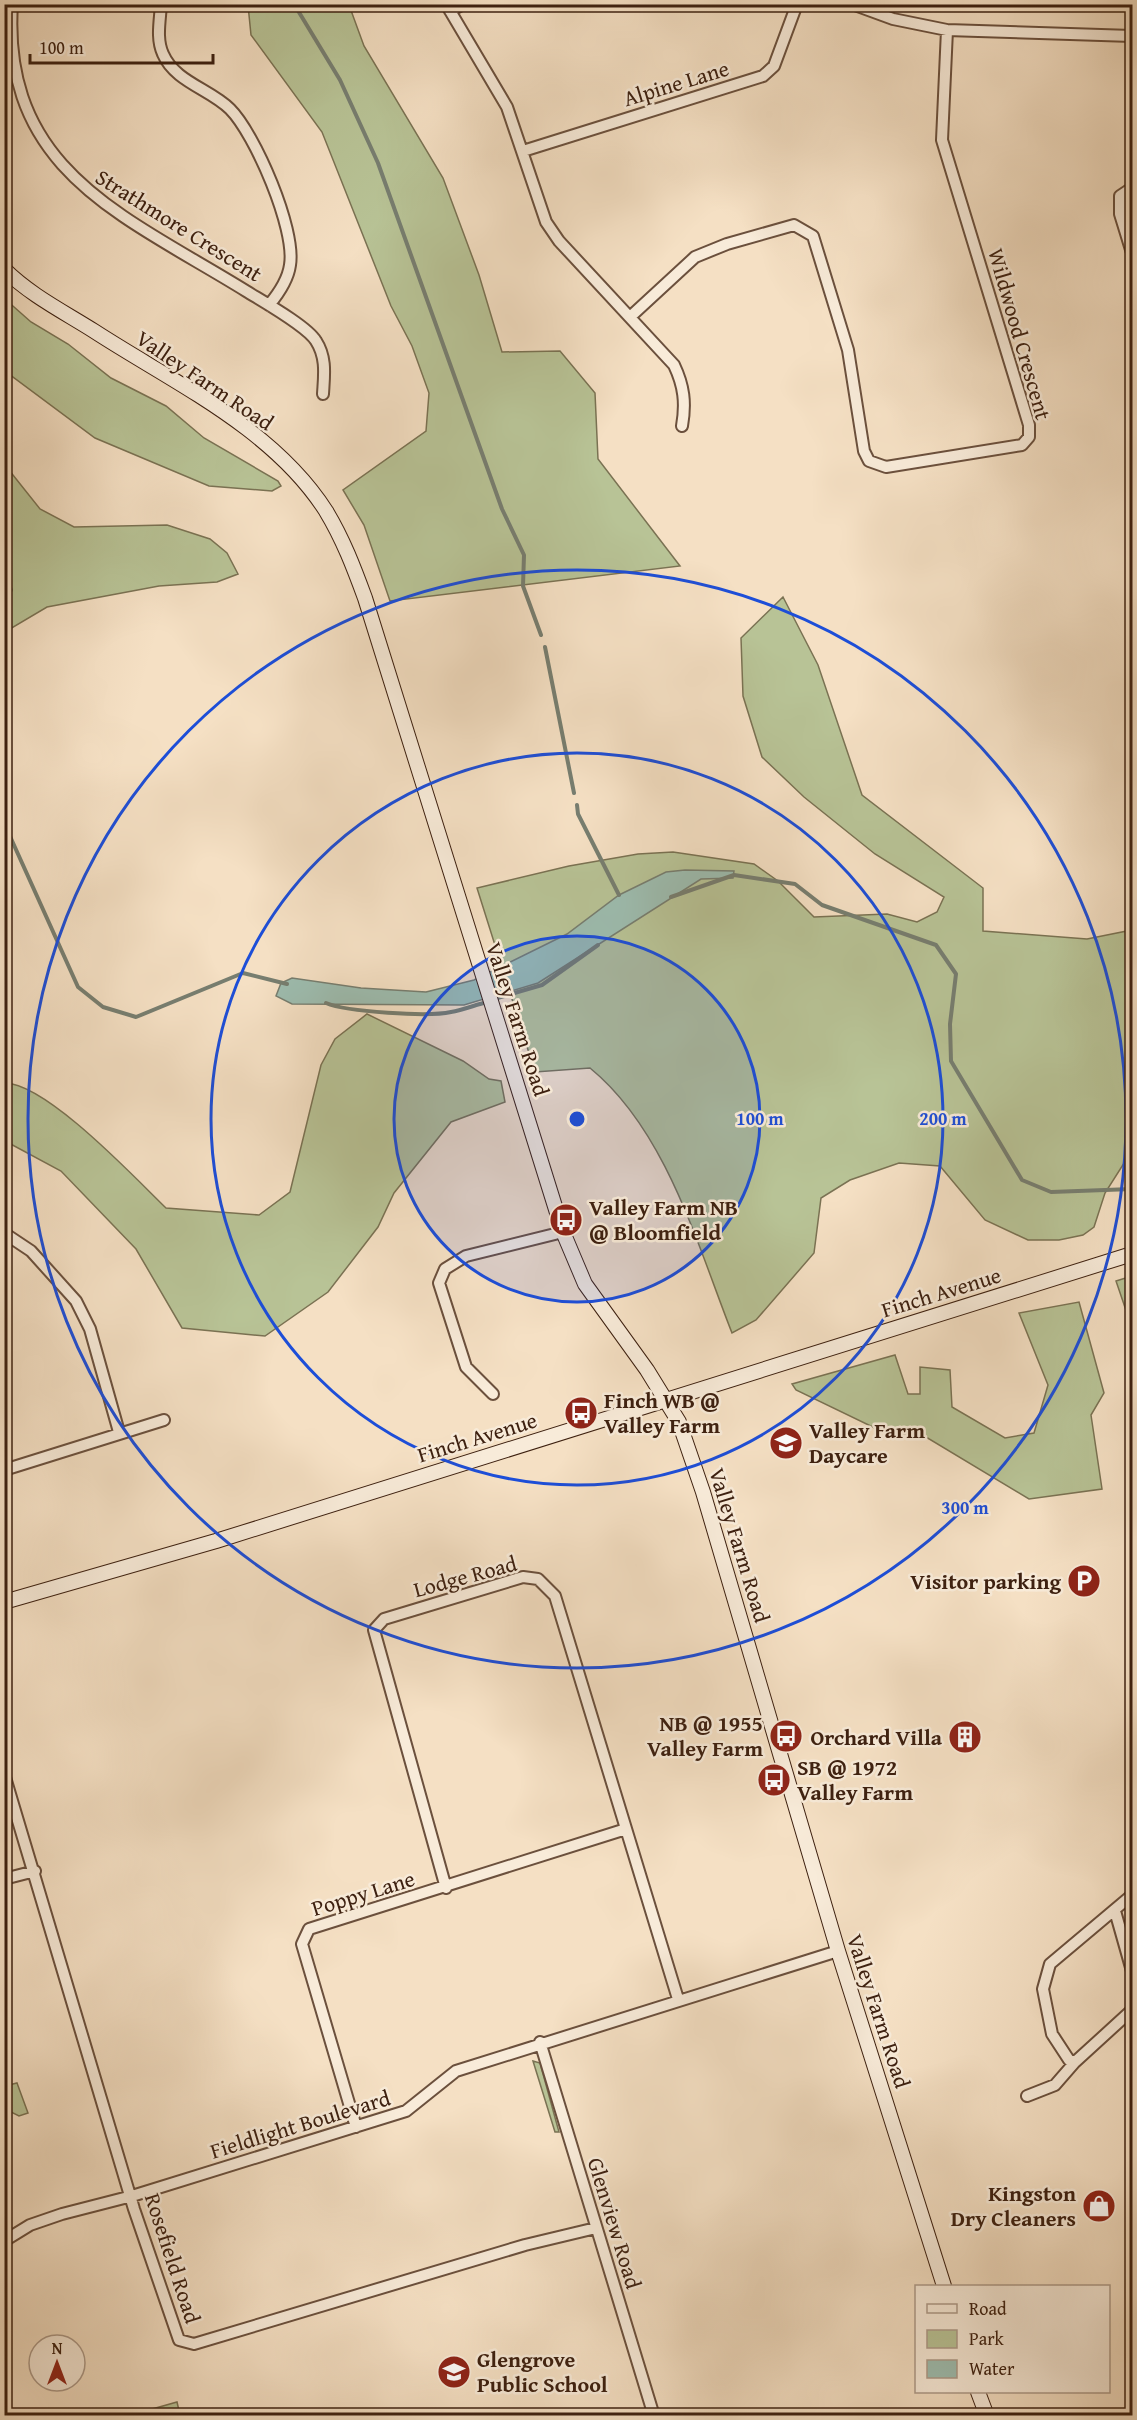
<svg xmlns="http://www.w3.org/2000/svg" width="1137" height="2420" font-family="'Gentium Book Plus',serif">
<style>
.green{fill:#b8c396;stroke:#7a7253;stroke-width:1.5}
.water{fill:#9dbdb0;stroke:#777e70;stroke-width:1.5}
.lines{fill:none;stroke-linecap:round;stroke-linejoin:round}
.stream{stroke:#777e70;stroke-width:4}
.street-casing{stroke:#6b503d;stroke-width:14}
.secondary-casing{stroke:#3d2010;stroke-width:16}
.street{stroke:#f8ebd9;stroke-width:10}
.secondary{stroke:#f8ebd9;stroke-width:14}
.ring{fill:none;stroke:#1d4ed8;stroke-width:3}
.labels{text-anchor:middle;stroke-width:5;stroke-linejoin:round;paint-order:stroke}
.street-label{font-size:22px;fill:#3d2010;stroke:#f8ebd9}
.poi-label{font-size:22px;font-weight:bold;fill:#3d2010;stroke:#f8ebd9;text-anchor:start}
.centre{fill:#1d4ed8;stroke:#f8ebd9;stroke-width:3}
.ring-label{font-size:18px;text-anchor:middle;font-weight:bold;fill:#1d4ed8;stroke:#f8ebd9;stroke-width:5;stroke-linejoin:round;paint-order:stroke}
</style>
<rect width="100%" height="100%" fill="#f5e0c4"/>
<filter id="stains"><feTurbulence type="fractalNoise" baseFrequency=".00333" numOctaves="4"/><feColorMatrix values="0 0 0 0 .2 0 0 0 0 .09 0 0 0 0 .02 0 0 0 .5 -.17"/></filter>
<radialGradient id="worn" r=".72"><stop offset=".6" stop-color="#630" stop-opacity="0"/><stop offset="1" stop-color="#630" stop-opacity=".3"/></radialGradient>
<path class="green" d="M248,5H349L364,46L443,178L479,275L502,352L560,351L595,393L598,459L680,566L390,601L364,525L343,490L426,431L429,393L412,346L391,306L322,132L251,35Z
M5,299L31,322L68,344L111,378L166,406L204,438L278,481L281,486L272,491L209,486L95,438L5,371Z
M5,465L40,509L74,527L167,525L210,539L227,553L238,574L217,582L159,586L47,607L5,632Z
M783,597L818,665L862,795L983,888V931L1087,939L1132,930V1159L1126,1160L1105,1193L1094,1227L1083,1235L1059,1240H1028L985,1220L940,1166L899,1163L850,1180L821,1198L814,1253L756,1320L732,1333C697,1244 666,1130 590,1068L535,1072L477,888L569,866L638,854L673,852L754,864L778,881L814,917L887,914L917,922L937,912L944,897L875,854L804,797L762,757L743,696L741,638Z
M367,1014L463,1061L489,1079L501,1081L505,1102L451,1122L394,1193L378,1227L328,1292L265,1336L182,1328L136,1249L61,1171L5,1141V1083C47,1084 134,1177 166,1208L259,1215L290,1192L321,1065L335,1039Z
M1132,1276V1328L1116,1281Z
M1079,1302L1104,1393L1091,1415L1102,1489L1029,1499L926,1437L881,1431L796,1390L792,1384L895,1355L908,1394H920V1367L950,1370L952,1407L1005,1438L1034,1433L1048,1385L1019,1313Z
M533,2061L540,2063L559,2132H555Z
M17,2083L28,2113L19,2116L5,2109V2086Z
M177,2402L180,2415H131Z"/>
<path class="water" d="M685,870L734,871L733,878L701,879L538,983L464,1005L292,1004L276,996L281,983L292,978L361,988L426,992L474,980L567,934L619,895L666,872Z"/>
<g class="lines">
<path class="stream" d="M294,4L340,80L378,163L502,509L524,555L523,586L541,635
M4,572L11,590L4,602
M545,647L574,793
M577,805L578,814L619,895
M4,823L78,987L103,1007L136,1017L243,973L287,984
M671,897L734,875L795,884L822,905L936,945L956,974L950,1024L951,1061L1022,1180L1051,1192L1132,1189
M494,999L542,985L598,945
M326,1003C347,1012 428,1017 451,1012C463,1010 475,1005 487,1002"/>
<defs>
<path id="street" d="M12,4C1,171 125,216 246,291C262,301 307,326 316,341C327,358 324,376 323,394
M161,4C160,21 156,39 163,54C175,82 210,89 230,109C255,134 296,229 290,265C288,280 279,293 269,305
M446,4L507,107L546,222L559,241L674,365C684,386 686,403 682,426
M852,4L893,19L947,30L1132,36
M450,11L463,4
M523,151L763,76L774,66L797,4
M1132,188L1120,196V214L1132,253
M630,317L695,257L727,244L794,225L813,236L848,350L864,451L869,461L886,467L1022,445L1029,437V425L942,140L947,30
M4,1233L31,1251L76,1301L90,1329L119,1432
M493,1394L466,1367L439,1283L445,1269L466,1256L563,1232
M4,1470L164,1420
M4,1774L134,2209L179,2340L194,2344L525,2245L596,2228
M4,1879L35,1871
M446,1888L374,1630L384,1619L523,1577L538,1579L555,1596L678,1999
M1132,1895L1050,1964L1043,1989L1052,2034L1069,2060L1075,2062L1132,2010
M1115,1911L1132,1971
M540,2042L654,2416
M1027,2096L1055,2085L1075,2062
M356,2127L302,1944L309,1929L626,1829
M4,2241L30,2225L62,2214L132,2196L406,2111L456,2071L838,1951"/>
<path id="secondary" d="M4,269C30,295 64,312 94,331C174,383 273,428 326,511C343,539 354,568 365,598L563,1232L585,1284L647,1370L679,1422L703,1492L838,1951L944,2286
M4,1602L216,1541L1132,1254
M978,2392L987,2416"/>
</defs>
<use href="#street" class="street-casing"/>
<use href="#secondary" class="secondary-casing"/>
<use href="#street" class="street"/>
<use href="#secondary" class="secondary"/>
</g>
<circle cx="577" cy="1119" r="183" fill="#1d4ed8" fill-opacity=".12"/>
<g class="ring">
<circle cx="577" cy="1119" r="183"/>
<circle cx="577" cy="1119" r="366"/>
<circle cx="577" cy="1119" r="549"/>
</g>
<defs>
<symbol id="bus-disc" viewBox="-11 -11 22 22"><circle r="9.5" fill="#8f2418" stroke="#f8ebd9"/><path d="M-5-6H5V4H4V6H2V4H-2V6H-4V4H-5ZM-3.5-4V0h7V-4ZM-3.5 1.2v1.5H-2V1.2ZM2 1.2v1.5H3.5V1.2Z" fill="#fff"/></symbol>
<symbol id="school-disc" viewBox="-11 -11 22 22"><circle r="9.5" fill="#8f2418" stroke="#f8ebd9"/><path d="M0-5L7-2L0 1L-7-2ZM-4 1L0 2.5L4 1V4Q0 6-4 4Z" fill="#fff"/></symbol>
<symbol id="parking-disc" viewBox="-11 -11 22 22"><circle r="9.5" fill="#8f2418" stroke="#f8ebd9"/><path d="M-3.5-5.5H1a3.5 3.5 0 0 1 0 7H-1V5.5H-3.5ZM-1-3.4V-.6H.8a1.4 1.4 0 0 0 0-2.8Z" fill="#fff"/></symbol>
<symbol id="building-disc" viewBox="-11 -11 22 22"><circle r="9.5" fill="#8f2418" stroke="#f8ebd9"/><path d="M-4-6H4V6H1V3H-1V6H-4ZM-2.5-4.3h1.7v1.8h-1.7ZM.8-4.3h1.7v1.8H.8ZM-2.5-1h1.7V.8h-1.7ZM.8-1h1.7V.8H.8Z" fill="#fff"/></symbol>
<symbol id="shop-disc" viewBox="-11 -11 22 22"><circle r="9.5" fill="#8f2418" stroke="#f8ebd9"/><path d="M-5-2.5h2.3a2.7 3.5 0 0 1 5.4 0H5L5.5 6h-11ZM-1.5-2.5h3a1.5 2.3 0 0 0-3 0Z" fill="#fff"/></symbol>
</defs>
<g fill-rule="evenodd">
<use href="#bus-disc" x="547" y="1201" width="38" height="38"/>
<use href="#bus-disc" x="562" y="1394" width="38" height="38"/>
<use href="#school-disc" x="767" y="1424" width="38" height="38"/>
<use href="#parking-disc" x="1065" y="1562" width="38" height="38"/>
<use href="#bus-disc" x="767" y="1717" width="38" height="38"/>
<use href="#building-disc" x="946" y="1718" width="38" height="38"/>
<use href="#bus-disc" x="755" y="1761" width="38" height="38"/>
<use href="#shop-disc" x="1080" y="2187" width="38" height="38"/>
<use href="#school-disc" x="435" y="2353" width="38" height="38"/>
</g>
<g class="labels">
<g class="street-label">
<text transform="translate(676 83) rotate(-17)" y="8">Alpine Lane</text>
<text transform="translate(179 225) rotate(32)" y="8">Strathmore Crescent</text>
<text transform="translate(1020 334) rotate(74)" y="8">Wildwood Crescent</text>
<text transform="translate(205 380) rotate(34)" y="8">Valley Farm Road</text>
<text transform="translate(518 1019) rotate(72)" y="8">Valley Farm Road</text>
<text transform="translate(941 1292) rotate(-17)" y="8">Finch Avenue</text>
<text transform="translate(477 1437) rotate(-17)" y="8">Finch Avenue</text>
<text transform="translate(740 1545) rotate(73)" y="8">Valley Farm Road</text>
<text transform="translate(465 1576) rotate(-15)" y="8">Lodge Road</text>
<text transform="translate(363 1893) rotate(-17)" y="8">Poppy Lane</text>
<text transform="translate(879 2011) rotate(72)" y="8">Valley Farm Road</text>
<text transform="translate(300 2124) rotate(-17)" y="8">Fieldlight Boulevard</text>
<text transform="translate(615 2223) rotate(73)" y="8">Glenview Road</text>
<text transform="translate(173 2258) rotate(72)" y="8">Rosefield Road</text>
</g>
<g class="poi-label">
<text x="589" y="1215">Valley Farm NB<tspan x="589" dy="25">@ Bloomfield</tspan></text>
<text x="604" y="1408">Finch WB @<tspan x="604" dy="25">Valley Farm</tspan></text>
<text x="809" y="1438">Valley Farm<tspan x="809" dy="25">Daycare</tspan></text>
<text x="1061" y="1589" text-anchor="end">Visitor parking</text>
<text x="763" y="1731" text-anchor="end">NB @ 1955<tspan x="763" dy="25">Valley Farm</tspan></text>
<text x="942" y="1745" text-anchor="end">Orchard Villa</text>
<text x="797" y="1775">SB @ 1972<tspan x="797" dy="25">Valley Farm</tspan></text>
<text x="1076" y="2201" text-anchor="end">Kingston<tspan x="1076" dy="25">Dry Cleaners</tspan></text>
<text x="477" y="2367">Glengrove<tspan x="477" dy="25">Public School</tspan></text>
</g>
</g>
<circle cx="577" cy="1119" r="9" class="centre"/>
<g class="ring-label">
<text x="760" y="1125">100 m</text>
<text x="943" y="1125">200 m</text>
<text x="965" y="1514">300 m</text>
</g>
<rect width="1137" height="2420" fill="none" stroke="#f5e0c4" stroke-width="24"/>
<rect x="6" y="6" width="1125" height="2408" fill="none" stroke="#3d2010" stroke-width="3"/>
<rect x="12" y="12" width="1113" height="2396" fill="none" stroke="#3d2010" stroke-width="1.5"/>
<rect x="915" y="2285" width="195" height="108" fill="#f8ebd9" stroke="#ad9a89" stroke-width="1.5"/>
<rect x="927" y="2304" width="30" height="9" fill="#f8ebd9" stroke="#ad9a89" stroke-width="1.5"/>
<text x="969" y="2315" font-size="18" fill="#3d2010">Road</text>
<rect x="927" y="2330" width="30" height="18" fill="#b8c396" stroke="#ad9a89" stroke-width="1.5"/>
<text x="969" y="2345" font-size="18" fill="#3d2010">Park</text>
<rect x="927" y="2360" width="30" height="18" fill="#9dbdb0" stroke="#ad9a89" stroke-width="1.5"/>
<text x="969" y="2375" font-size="18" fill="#3d2010">Water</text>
<g transform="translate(57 2363)"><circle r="28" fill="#f8ebd9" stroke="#ad9a89" stroke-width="1.5"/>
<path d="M0-4.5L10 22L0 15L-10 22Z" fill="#8f2418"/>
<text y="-9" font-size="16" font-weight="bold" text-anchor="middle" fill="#3d2010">N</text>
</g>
<path d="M30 54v9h183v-9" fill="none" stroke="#3d2010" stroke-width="3"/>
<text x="39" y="54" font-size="18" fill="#3d2010" stroke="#f8ebd9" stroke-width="4.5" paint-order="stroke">100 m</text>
<rect width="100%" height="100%" filter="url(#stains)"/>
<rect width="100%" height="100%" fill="url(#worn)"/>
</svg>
